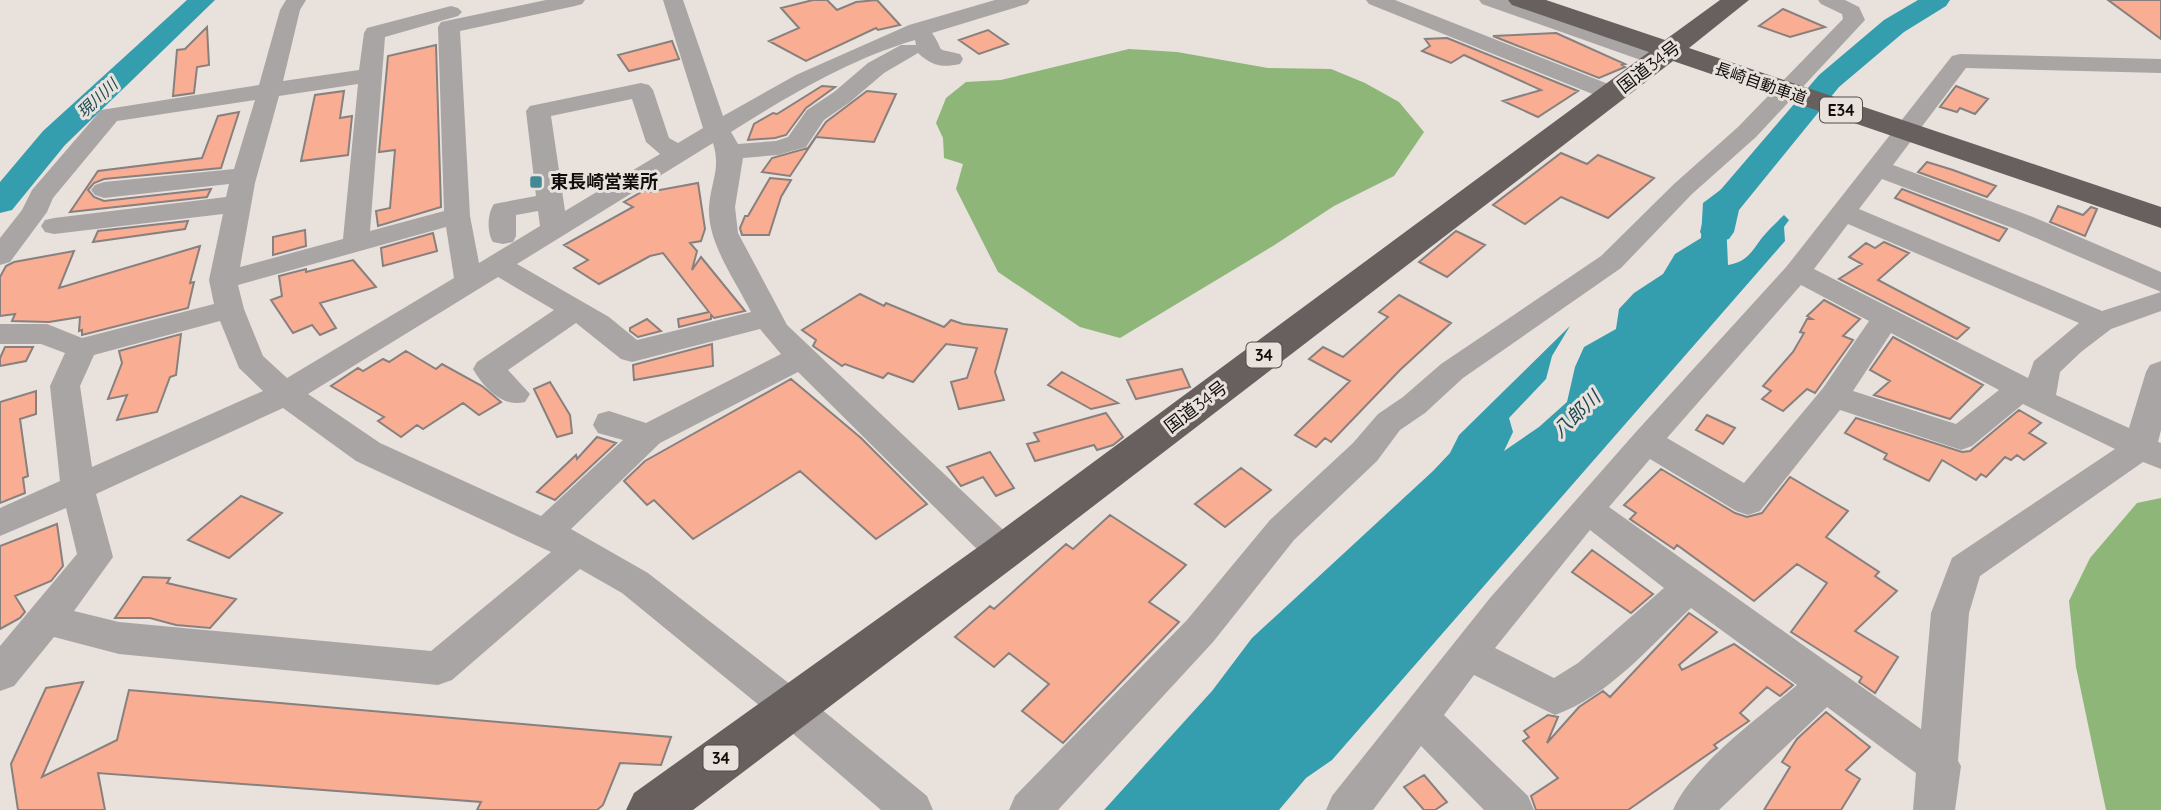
<svg xmlns="http://www.w3.org/2000/svg" width="2161" height="810" font-family="Quicksand,'Noto Sans JP',sans-serif">
<style>
.forest{fill:#8eb678}
.water{fill:#349dae}
.lines{fill:none;stroke-linecap:round;stroke-linejoin:round}
.river{fill:#349dae;fill-rule:evenodd}
.building{fill:#f9ae94;stroke:#88807e;stroke-width:2}
.minor{fill:#a9a5a4;fill-rule:evenodd}
.highway{fill:#67605e;fill-rule:evenodd}
.poi-dot{fill:#438994;stroke:#e8e1dc;stroke-width:2.5}
.labels{text-anchor:middle;stroke-width:6;stroke-linejoin:round;paint-order:stroke}
.far-street-label{font-size:16px;fill:#100d0c;stroke:#e8e1dc}
.far-water-label{font-size:16px;font-style:italic;fill:#1c4951;stroke:#e8e1dc}
.shield{fill:#e8e1dc;stroke:#514d4a;stroke-width:2}
.shield-label{font-size:16px;font-weight:bold;fill:#100d0c}
.street-label{font-size:18px;fill:#100d0c;stroke:#e8e1dc}
.poi-label{font-size:18px;font-weight:bold;fill:#100d0c;stroke:#e8e1dc;text-anchor:start}
.water-label{font-size:19px;font-style:italic;fill:#1c4951;stroke:#e8e1dc}
</style>
<rect width="100%" height="100%" fill="#e8e1dc"/>
<path class="forest" d="M1129,49L1177,52L1268,68L1331,69L1365,83L1399,102L1424,132L1394,176L1334,206L1273,246L1120,338L1080,327L998,272L956,189L963,164L944,158L943,138L936,123L946,98L966,82L1001,80Z
M2161,498V810H2106L2076,667L2069,601L2090,558L2137,503Z"/>
<path class="water" d="M1747,170L1726,220L1728,265C1746,262 1751,253 1761,239C1768,230 1777,222 1784,215L1789,220L1784,227L1785,241L1332,760L1306,778L1279,810H1104L1212,691L1252,638L1433,471L1450,453L1459,435L1570,326L1552,356L1546,379L1509,418L1513,432L1504,451L1539,427L1567,402L1575,367L1584,347L1616,329L1619,309L1634,293L1663,274L1675,254L1701,238L1703,203Z"/>
<g class="lines">
<path class="river" d="M187,0H215L65,145L12,210L0,213V182L43,131Z
M1918,0H1950L1946,6L1904,32L1839,87L1739,210L1734,232L1729,239L1717,242L1705,239L1700,232L1706,208L1711,201L1819,75L1884,20Z"/>
</g>
<path class="building" d="M813,0H827L837,10L856,2L877,0L900,25L878,30L876,28L806,61L769,41L799,28L781,8Z
M2108,0H2161V39Z
M1783,9L1825,27L1790,37L1759,26Z
M207,27L209,65L197,67L194,93L173,96L177,50L185,49Z
M988,30L1008,44L979,54L959,40Z
M1556,33L1625,64L1622,65L1625,67L1599,78L1493,36Z
M1447,38L1578,91L1538,117L1503,101L1541,90L1464,55L1451,63L1422,51L1430,46L1425,39Z
M672,41L679,59L629,71L618,55Z
M436,45L441,207L378,226L376,211L390,208L395,150L379,152L388,56Z
M822,86L835,87L806,108L786,135L775,138L748,140L754,124L773,113L777,114Z
M1956,86L1988,99L1975,114L1960,108L1957,112L1940,107Z
M344,91L340,118L352,116L348,155L301,161L315,95Z
M867,91L896,94L874,142L816,137L790,176L762,172L772,158L808,148L826,122Z
M239,112L221,168L104,179L94,183L88,190L94,197L104,201L211,189L207,197L70,212L98,171L202,158L218,116Z
M1561,153L1587,164L1598,155L1654,178L1608,218L1561,197L1525,224L1493,205Z
M1927,162L1953,170L1996,186L1987,197L1918,172Z
M770,178L791,180L781,197L769,235H742L740,228L745,216H748Z
M698,183L705,229L701,241L690,243L697,251L692,270L701,257L745,311L714,318L711,315V319L679,327L678,319L709,312L663,253L650,256L599,284L574,268L588,260L564,245L633,207L624,202L645,190L649,192Z
M1902,189L2007,229L1999,241L1895,198Z
M2058,206L2083,215L2091,207L2097,209L2085,236L2050,222Z
M188,221L185,229L93,242L98,231Z
M305,230L306,246L273,255V237Z
M1456,231L1485,245L1447,277L1419,262Z
M433,233L437,251L383,266L381,248Z
M1884,242L1909,253L1878,280L1969,328L1957,339L1839,279L1862,264L1849,257L1866,243L1875,248Z
M200,246L190,283L194,282L188,308L82,335V330L79,331L80,317L49,322L12,321L15,314L0,316V277L6,266L14,262L74,251L59,288Z
M353,260L376,287L320,303L336,328L320,335L312,325L293,333L271,300L282,296L279,276L306,269V272Z
M860,294L884,306L886,303L944,327L951,320L963,324L1007,329L995,372L1004,400L959,409L951,382L967,378L977,348L946,344L913,382L888,373L883,378L845,364L842,366L813,346L816,340L802,330Z
M1399,295L1451,323L1400,370L1331,442L1325,438L1316,447L1295,435L1350,381L1309,359L1323,347L1343,357L1388,317L1379,312Z
M1824,300L1860,319L1843,336L1853,340L1815,393L1807,389L1783,411L1762,399L1771,391L1763,386L1793,352L1804,333L1800,332L1807,319H1812L1807,316Z
M647,319L661,331L638,337L630,331V328Z
M181,334L176,375L170,377L157,412L117,420L127,395L108,399L122,363L119,351Z
M1893,337L1983,385L1950,419L1874,395L1890,381L1870,370Z
M712,344L713,366L634,380L633,365Z
M5,347H33L26,361L0,366V358Z
M406,351L436,369L442,364L482,386L501,402L479,415L463,403L423,429L417,425L401,437L378,421L384,417L331,386L358,368L363,371L383,359L389,362Z
M1182,369L1190,387L1136,399L1127,380Z
M1062,372L1118,403L1091,409L1048,385Z
M791,379L861,438L927,504L876,539L800,471L693,539L654,500L647,505L624,481L645,461Z
M550,382L570,415L572,433L557,437L534,389Z
M36,391V414L20,419L28,476L23,478L25,493L0,503V402Z
M2019,410L2041,423L2029,433L2046,443L2024,460L2017,455L2011,460L2005,457L1986,477L1981,474L1976,480L1942,460L1929,481L1884,459L1887,454L1845,433L1856,418L1962,452L1970,451Z
M1106,413L1123,437L1113,445L1097,450L1094,445L1035,461L1027,444L1039,441L1034,433Z
M1707,415L1735,428L1723,444L1696,430Z
M597,437L616,443L555,500L537,492L576,455L577,459Z
M990,452L1014,488L996,496L983,477L961,486L947,467Z
M1241,468L1271,490L1225,527L1195,504Z
M1661,469L1735,513L1747,517L1762,513L1790,477L1848,511L1826,537L1879,572L1875,576L1897,591L1855,631L1898,657L1875,693L1859,682L1862,677L1791,632L1827,583L1797,564L1754,601L1677,545L1674,549L1630,519L1636,513L1624,505Z
M241,496L282,513L229,558L188,540Z
M1110,515L1186,565L1149,602L1179,622L1063,743L1022,711L1049,684L1009,653L994,667L955,637L990,606L994,609L1066,544L1073,549Z
M57,524L63,566L51,581L15,596L25,612L20,618L0,629V546Z
M1592,550L1653,594L1631,613L1572,572Z
M143,577L170,578L167,583L236,599L210,628L176,625L150,618H115Z
M1689,613L1717,632L1679,665L1682,670L1734,644L1793,685L1780,696L1767,687L1740,713L1749,721L1714,745L1717,748L1628,810H1536L1531,796L1558,778L1523,741L1529,737L1524,731L1548,715L1558,717L1547,743L1579,707L1603,691L1610,697Z
M83,682L42,777L117,740L129,690L671,737L661,765L620,763L603,805L597,810H477L481,802L98,773L105,810H18L11,764L46,688Z
M1826,712L1870,747L1846,770L1860,779L1841,810H1764L1790,767L1782,762L1797,739Z
M1424,775L1447,802L1435,810H1424L1404,787Z"/>
<g class="lines">
<path class="minor" d="M286,0H306L300,10L283,81L359,70L364,33L367,28L451,6L458,8L462,12L458,16L385,37L370,231L444,211L438,27L441,22L546,0H585L582,4L575,6L460,31L470,216L479,263L540,226L538,211L516,215V236L513,242L503,244L493,242C487,233 487,214 494,204L536,196L526,111L530,106L641,83L649,85L653,90L669,138L678,143L703,128L663,0H683L723,116L796,75L909,25L995,0H1030L1027,4L932,33C947,54 931,47 960,54L963,59L960,64C942,68 932,66 918,53L884,73L850,102L824,120L806,147L778,155L743,158L735,207L738,233L787,325L1016,542L1021,552L1016,562L1003,566L990,562L798,372L660,443L571,529L648,573L804,695L927,796L933,810H881L776,719L622,593L580,569L452,680L438,685L119,654L54,637L14,686L0,691V646L77,554L66,508L0,536V508L60,481L50,386L65,353L41,344H0V324H47L82,338L214,304L209,280L223,214L54,234L45,232L41,226L45,220L54,218L226,197L229,184L104,198L95,195L91,190L95,185L104,182L234,169L255,100L117,121L53,198L47,212L10,262L0,265V238L22,210L32,190L101,110L259,85L280,10ZM915,40L916,45H901L868,63L834,92L807,110L788,137L776,141L738,144L731,132C788,96 850,59 915,40ZM358,84L343,239L240,267L255,183L279,96ZM632,99L646,142L660,154L565,211L551,116ZM713,143C721,169 711,181 709,207C707,243 736,281 751,312L637,340L609,317L517,264ZM446,227L454,278L287,378L263,356L244,309L238,285ZM498,277L554,310L477,362L473,369C484,388 503,408 525,402L530,394L508,370L576,323L621,359L632,362L760,329L781,354L646,423L609,411L598,414L593,425L598,433L623,440L541,516L380,443L308,394ZM220,321L239,368L263,391L92,467L80,386L94,355ZM283,408L356,461L551,552L431,651L119,622L74,611L113,557L96,494Z
M1366,0H1395L1621,89L1625,94L1621,99H1605L1369,4Z
M1479,0H1509L1668,54L1671,59L1668,64H1652L1482,4Z
M1818,0H1845L1859,7L1865,20L1756,137L1692,194L1621,268L1463,378L1425,413L1400,430L1377,461L1294,540L1213,642L1058,810H1009L1015,796L1187,620L1270,520L1353,443L1378,414L1403,397L1441,364L1601,256L1674,184L1738,127L1843,19L1842,14L1821,4Z
M1960,54L2161,59V73L1966,68L1893,165L2033,217L2161,272V311L2111,329L2081,352L2060,372L2056,395L2129,428L2146,372L2150,365L2161,361V430L2158,442L2161,443V469L2143,462L1980,576L1969,613L1958,761L1961,766L1955,810H1913L1916,773L1827,707L1719,810H1673C1692,765 1759,718 1797,685L1691,608C1650,646 1609,696 1555,715L1474,675L1444,715L1528,796L1534,810H1484L1421,746L1373,810H1326L1332,796L1490,598L1635,433L1787,266L1952,56ZM1882,179L2015,229L2161,292L2102,311L1859,209ZM1848,224L2079,323L2034,361L2028,378L1814,269ZM1801,285L1869,321L1823,388L1744,483L1667,438ZM1891,333L1999,390L1956,424L1853,391ZM2023,404L2115,449L1952,558L1931,613L1921,729L1609,507L1650,459L1736,511L1748,515L1760,511L1840,410L1961,450L1972,446ZM1590,530L1664,588L1578,663L1554,678L1495,648Z"/>
<path class="highway" d="M1508,0H1546L1665,40L1720,0H1749L1689,48L2161,207V228L1673,61L1018,564L693,810H626L634,793L988,540L1649,52L1512,5Z"/>
</g>
<rect class="poi-dot" x="529" y="175" width="14" height="14" rx="3.5"/>
<g class="labels">
<g class="far-street-label">
<text transform="translate(1761 83) rotate(19)" y="6">長崎自動車道</text>
</g>
<g class="far-water-label">
<text transform="translate(97 98) rotate(-43)" y="6">現川川</text>
</g>
<g class="shield">
<rect x="1820" y="97.5" width="42" height="25" rx="5"/>
<rect x="1246.5" y="342.5" width="35" height="25" rx="5"/>
<rect x="703.5" y="745.5" width="35" height="25" rx="5"/>
</g>
<g class="shield-label">
<text x="1841" y="116">E34</text>
<text x="1264" y="361">34</text>
<text x="721" y="764">34</text>
</g>
<g class="street-label">
<text transform="translate(1649 67) rotate(-37)" y="6">国道34号</text>
<text transform="translate(1196 407) rotate(-37)" y="6">国道34号</text>
</g>
<g class="poi-label">
<text x="550" y="188">東長崎営業所</text>
</g>
<g class="water-label">
<text transform="translate(1576 414) rotate(-44)" y="7">八郎川</text>
</g>
</g>
</svg>
